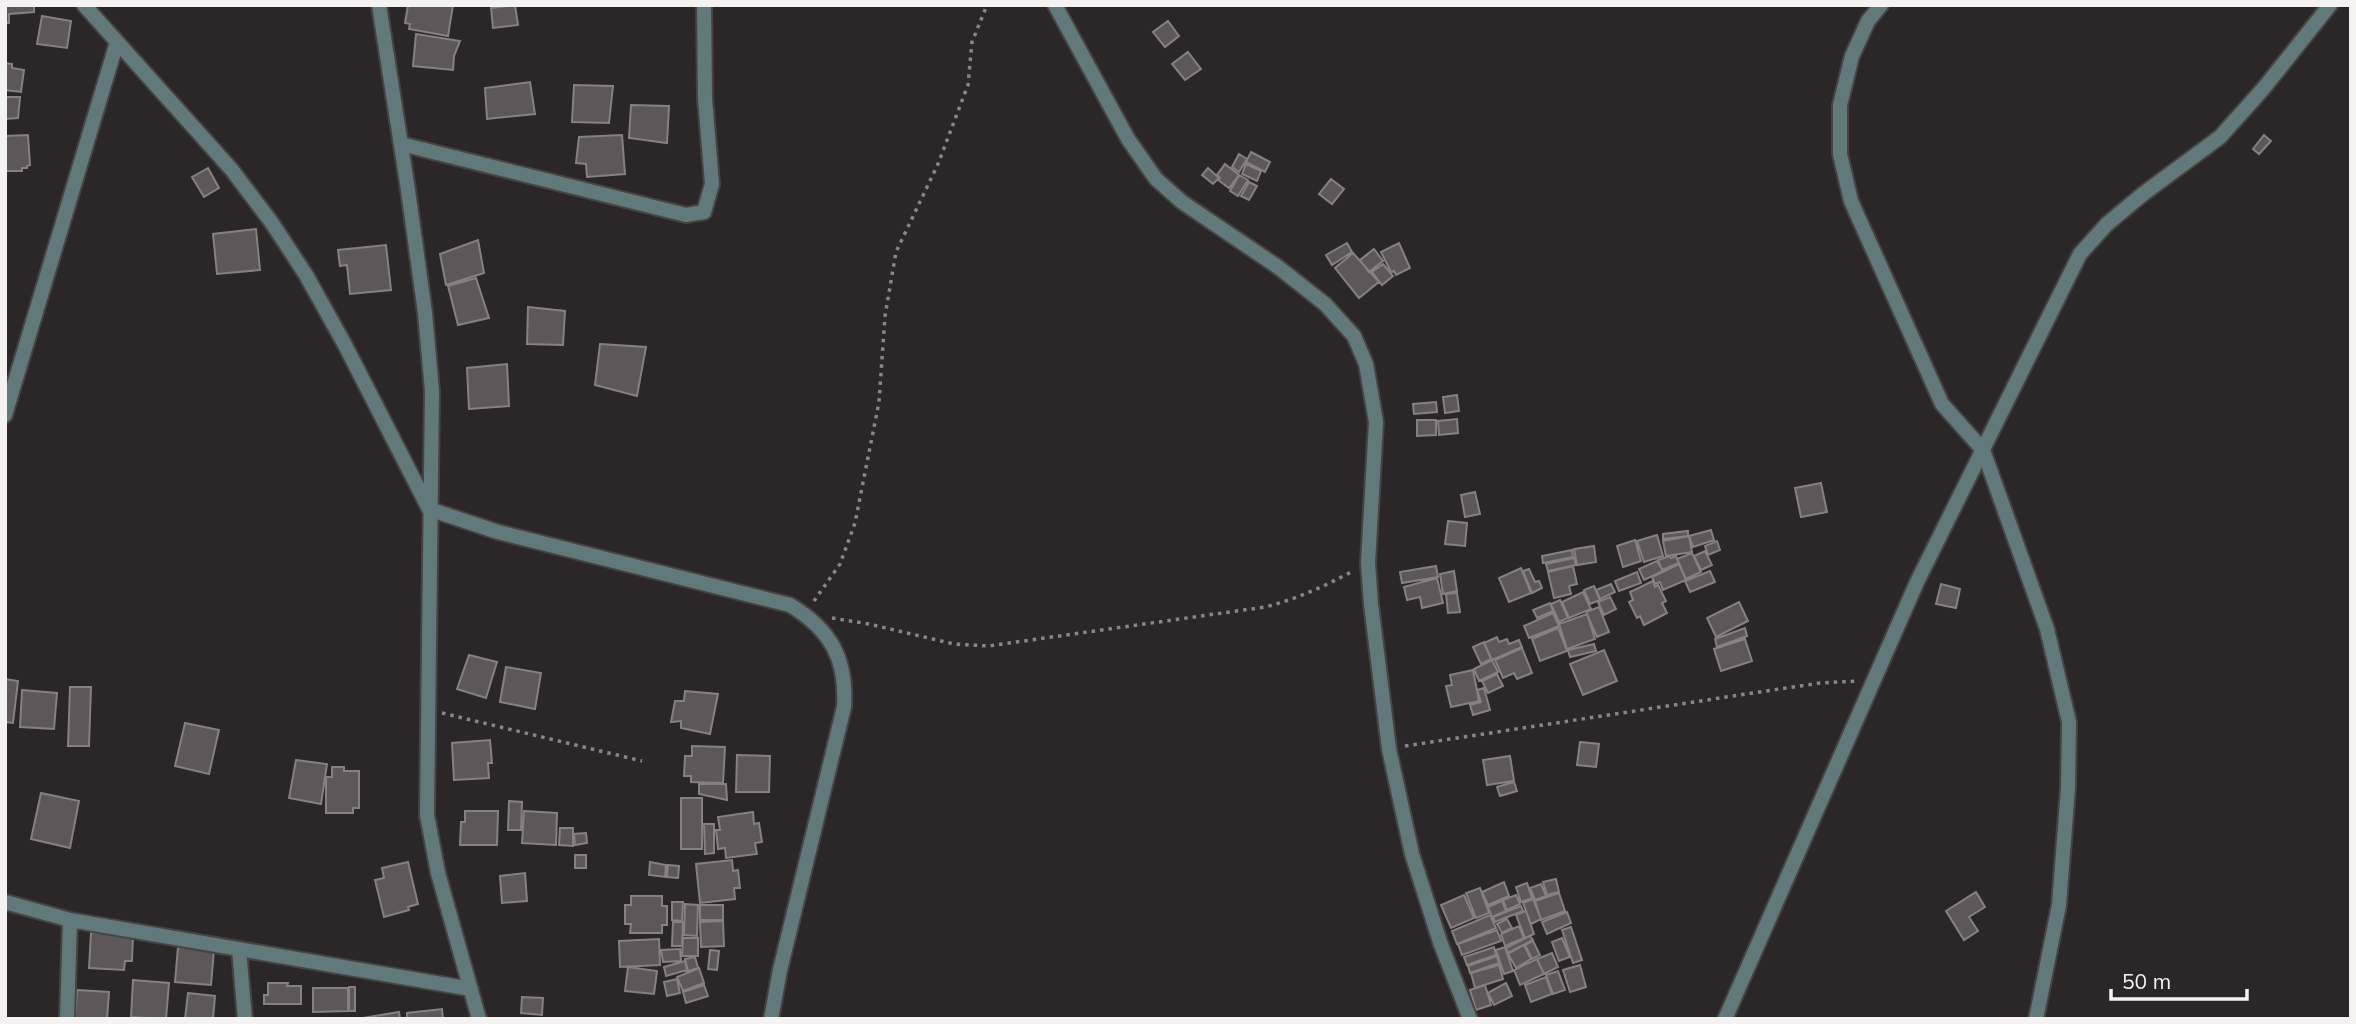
<svg xmlns="http://www.w3.org/2000/svg" width="2356" height="1024" font-family="Mulish,sans-serif">
<style>
.building{fill:#5d5759;stroke:#868081;stroke-width:2}
.lines{fill:none;stroke-linecap:round;stroke-linejoin:round}
.street-casing{stroke:#474343;stroke-width:18}
.path{stroke:#8a8686;stroke-width:3.5;stroke-dasharray:3.5 5;stroke-linecap:butt}
.street{stroke:#61797a;stroke-width:14}
</style>
<rect width="100%" height="100%" fill="#2b2627"/>
<path class="building" d="M5,5H34V12L9,14V23H5Z
M408,5H453L448,36L409,29L410,24L405,23Z
M515,5L518,25L493,28L491,8Z
M42,16L71,21L67,48L37,44Z
M1168,21L1179,36L1165,47L1153,32Z
M416,34L460,41L454,56L453,70L413,66Z
M1188,52L1201,69L1185,80L1172,64Z
M5,63L12,64V68L24,70L21,92L5,90Z
M530,82L535,114L487,119L485,88Z
M574,85L613,86L609,123L572,122Z
M5,97H20L18,118L5,119Z
M631,105L669,106L667,143L629,138Z
M28,135L30,165L27,166V168H22V171H5V136Z
M622,135L625,174L587,177L586,164L576,163L579,137Z
M2264,135L2271,141L2259,154L2253,149Z
M1251,152L1270,162L1265,172L1246,162Z
M1239,154L1247,159L1239,172L1232,167Z
M1225,164L1239,175L1229,188L1218,180L1220,178L1217,175Z
M1246,164L1261,171L1257,181L1242,174Z
M208,168L219,188L204,197L192,177Z
M1208,168L1219,178L1213,184L1202,175Z
M1239,175L1248,180L1238,196L1230,191Z
M1331,179L1344,189L1332,204L1319,194Z
M1249,182L1257,186L1249,200L1241,196Z
M256,229L260,270L217,274L213,234Z
M478,240L484,273L446,285L440,254Z
M1347,243L1352,252L1332,265L1326,255Z
M1399,243L1410,268L1396,275L1394,271L1391,272L1381,252Z
M386,245L391,290L350,294L347,265L340,266L338,250Z
M1374,249L1383,261L1369,272L1360,260Z
M1353,253L1379,282L1359,298L1335,268Z
M1383,264L1393,276L1382,285L1372,272Z
M476,278L489,318L458,325L448,286Z
M528,307L565,311L563,345L527,344Z
M600,344L646,347L637,396L595,385Z
M507,364L509,406L469,409L467,368Z
M1457,395L1459,411L1445,413L1443,397Z
M1436,402L1437,412L1414,414L1413,404Z
M1457,419L1458,433L1439,435L1438,421Z
M1417,420H1436V435L1417,436Z
M1821,483L1827,512L1801,517L1795,488Z
M1475,492L1480,514L1465,517L1461,495Z
M1448,521L1467,523L1465,546L1445,544Z
M1711,530L1714,540L1693,547L1689,536Z
M1688,531V536L1663,539V534Z
M1657,535L1663,556L1644,562L1637,541Z
M1689,536L1692,552L1666,556L1663,541Z
M1635,540L1641,561L1623,567L1617,546Z
M1717,541L1720,550L1708,555L1705,546Z
M1594,546L1596,562L1577,565L1574,549Z
M1572,550L1573,557L1543,563L1542,556Z
M1705,551L1712,565L1701,570L1694,556Z
M1692,553L1701,572L1686,579L1677,559Z
M1670,556L1671,558L1676,556L1679,563L1662,570L1658,560Z
M1574,558L1576,565L1548,571L1546,564Z
M1657,561L1663,571L1644,580L1639,569Z
M1679,564L1686,580L1663,590L1660,582L1655,584L1652,577Z
M1436,566L1438,577L1402,583L1400,572Z
M1573,566L1577,584L1569,586L1571,594L1554,598L1548,572Z
M1521,568L1531,593L1509,602L1499,578Z
M1529,569L1535,582L1539,581L1542,588L1532,593L1523,571Z
M1454,571L1457,591L1443,594L1440,574Z
M1710,571L1715,582L1690,592L1685,581Z
M1637,572L1641,583L1619,591L1615,581Z
M1437,578L1443,603L1422,608L1420,597L1407,600L1404,587Z
M1653,581L1655,587L1658,585L1666,601L1662,603L1667,613L1644,625L1640,616L1637,618L1629,602L1633,600L1630,592Z
M1611,584L1615,592L1600,599L1596,590Z
M1941,584L1960,589L1956,608L1936,604Z
M1594,586L1600,600L1590,604L1584,590Z
M1583,592L1591,609L1569,618L1562,602Z
M1457,593L1460,612L1448,613L1446,594Z
M1610,597L1616,609L1604,615L1598,602Z
M1560,600L1568,618L1559,622L1551,604Z
M1739,602L1748,621L1716,637L1707,618Z
M1550,603L1553,611L1537,618L1533,610Z
M1599,607L1609,632L1597,637L1586,612Z
M1553,613L1559,626L1529,638L1524,626Z
M1587,614L1595,639L1567,649L1559,624Z
M1558,628L1567,651L1540,661L1532,639Z
M1745,628L1747,636L1717,647L1715,639Z
M1497,637L1499,642L1507,639L1509,644L1519,640L1522,647L1492,660L1484,643Z
M1745,639L1752,661L1721,671L1714,649Z
M1484,642L1491,659L1481,664L1473,647Z
M1594,644L1596,651L1570,657L1568,650Z
M1522,648L1532,673L1517,679L1514,673L1503,678L1495,660Z
M1604,650L1617,681L1583,695L1570,664Z
M469,655L497,662L486,698L457,689Z
M1492,660L1498,672L1479,681L1474,669Z
M506,667L541,673L535,709L500,702Z
M1473,670L1479,701L1451,707L1446,686L1452,685L1450,675Z
M1497,674L1503,686L1488,693L1482,681Z
M5,679L18,681L13,723L5,722Z
M70,687H91L89,746H68Z
M1484,688L1490,710L1473,715L1470,705L1481,702L1477,690Z
M22,690L57,693L54,729L20,727Z
M685,691L718,694L710,734L681,728V721L671,722L675,701H684Z
M185,723L219,730L209,774L175,766Z
M490,740L492,763H488L489,778L454,780L452,743Z
M1580,742L1599,744L1596,767L1577,765Z
M692,746L725,747L723,783L691,782V776H684L685,756H692Z
M737,755L770,756L769,792H736Z
M1510,756L1514,781L1487,785L1483,760Z
M296,760L327,764L321,804L289,798Z
M332,767H344V771H359V808H353V813H326V777H332Z
M1514,782L1517,791L1500,796L1497,787Z
M699,784H726L727,800L699,794Z
M41,793L79,801L70,848L31,839Z
M681,798H702V849H681Z
M509,801L522,802L521,830H508Z
M465,811H498L497,845H460L461,822H465Z
M524,811L557,813L556,845L522,843Z
M753,812L754,824L759,823L762,842L755,843L757,854L726,858L725,848L718,849L716,830H720L718,817Z
M704,824H714V853L705,854Z
M560,828H573V846L559,845Z
M586,833L587,843L575,845L574,834Z
M575,855H586V868H575Z
M732,860L733,871L738,870L740,888H734L735,899L700,903L696,864Z
M408,862L418,904L408,907L409,910L384,917L375,880L384,878L382,868Z
M650,862L666,865L665,877L649,875Z
M668,865L679,866L678,878L667,877Z
M525,873L527,901L502,903L500,876Z
M1556,879L1559,892L1547,895L1543,882Z
M1504,882L1509,896L1488,905L1482,892Z
M1527,883L1532,898L1521,902L1516,887Z
M1541,884L1546,896L1535,900L1530,888Z
M1480,888L1489,913L1476,918L1466,893Z
M1976,892L1985,907L1969,917L1978,931L1964,940L1946,911Z
M1559,893L1565,911L1541,920L1535,901Z
M1464,895L1474,918L1451,928L1441,905Z
M1516,895L1520,904L1507,910L1503,900Z
M631,896H662V906H667V925H662V933H630L631,924H625V905H631Z
M1533,899L1541,919L1531,924L1523,903Z
M1502,901L1506,911L1492,917L1488,907Z
M672,902H683L682,921L672,920Z
M685,904L698,905L697,936L684,935Z
M700,905H723V920H700Z
M1521,906L1523,911L1495,922L1493,917Z
M1526,911L1534,934L1525,938L1516,915Z
M1567,912L1571,923L1547,934L1542,922Z
M1490,915L1496,928L1457,944L1452,931Z
M1507,919L1512,928L1502,933L1497,924Z
M723,921L724,946L701,947L700,922Z
M673,922H683L682,946H672Z
M1519,926L1524,938L1505,946L1501,934Z
M1571,927L1582,960L1573,963L1562,930Z
M1497,930L1501,941L1462,955L1458,944Z
M91,932L133,935L132,961H125L124,970L89,968Z
M1530,936L1533,940L1508,953L1506,948Z
M683,938H698V956H682Z
M1562,938L1570,957L1559,961L1552,942Z
M659,939L660,965L620,967L619,941Z
M1533,941L1540,955L1532,959L1525,945Z
M1524,945L1531,959L1516,968L1508,954Z
M178,947L214,950L211,985L175,982Z
M1494,947L1496,955L1467,965L1464,957Z
M1505,947L1513,971L1504,974L1496,950Z
M680,949L681,961L663,962L661,950Z
M710,950L719,951L717,970L708,969Z
M1552,953L1558,967L1544,974L1537,959Z
M1497,956L1499,963L1470,973L1468,966Z
M695,957L698,968L688,971L685,959Z
M1537,959L1544,974L1520,985L1514,970Z
M685,961L687,970L666,976L664,967Z
M1499,965L1503,979L1475,988L1471,973Z
M1580,965L1586,987L1570,992L1563,970Z
M628,967L657,971L654,994L625,991Z
M699,968L704,983L683,991L677,977Z
M1558,971L1565,990L1553,994L1546,975Z
M1546,977L1552,994L1531,1002L1525,985Z
M677,979L680,993L667,996L664,982Z
M133,980L169,983L166,1019L131,1017Z
M268,983H288L287,986H301V1004H264V995H268Z
M1506,983L1512,996L1494,1005L1488,993Z
M704,985L708,996L686,1003L683,992Z
M1485,985L1491,1005L1476,1010L1470,990Z
M349,987H355V1011H349Z
M313,988H348V1011L313,1012Z
M77,990L109,992L107,1019H75Z
M188,993L215,996L213,1019H185Z
M522,997L543,998L542,1015L521,1013Z
M442,1009L443,1019H407V1013Z
M399,1012L400,1019H362V1018Z"/>
<g class="lines">
<defs>
<path id="street" d="M84,5L232,170L272,223L306,275L345,345L429,509L498,532L790,605C831,630 847,659 844,707L780,970L771,1019
M379,5L408,190L425,313L432,391L427,815L438,873L479,1019
M1055,5L1128,139L1156,179L1182,202L1278,267L1325,304L1354,336L1366,364L1376,422L1368,563L1371,604L1389,749L1412,854L1440,942L1470,1019
M1881,5L1868,21L1852,56L1840,105V154L1851,201L1942,404L1983,450L2047,629L2069,722L2068,788L2059,905L2036,1019
M401,144L686,215L704,212L712,184L705,99L704,5
M5,415L117,42
M5,902L70,920L471,989
M239,949L245,1019
M67,1019L70,920
M1725,1019L1917,582L2080,254L2107,224L2143,194L2220,137L2263,89L2330,5"/>
</defs>
<use href="#street" class="street-casing"/>
<path class="path" d="M814,601L840,564L855,523L879,402L885,316L896,252L938,164L968,85L972,42L987,5
M832,618L869,624L954,644L988,646L1265,607C1297,599 1325,586 1353,571
M442,713L642,761
M1405,746L1779,689L1820,683L1858,681"/>
<use href="#street" class="street"/>
</g>
<rect width="2356" height="1024" fill="none" stroke="#f5f2f2" stroke-width="14"/>
<path d="M2111 989v10h136v-10" fill="none" stroke="#f5f2f2" stroke-width="3.5"/>
<text x="2122" y="989" font-size="21" fill="#f5f2f2" stroke="#2b2627" stroke-width="5" paint-order="stroke">50 m</text>
</svg>
